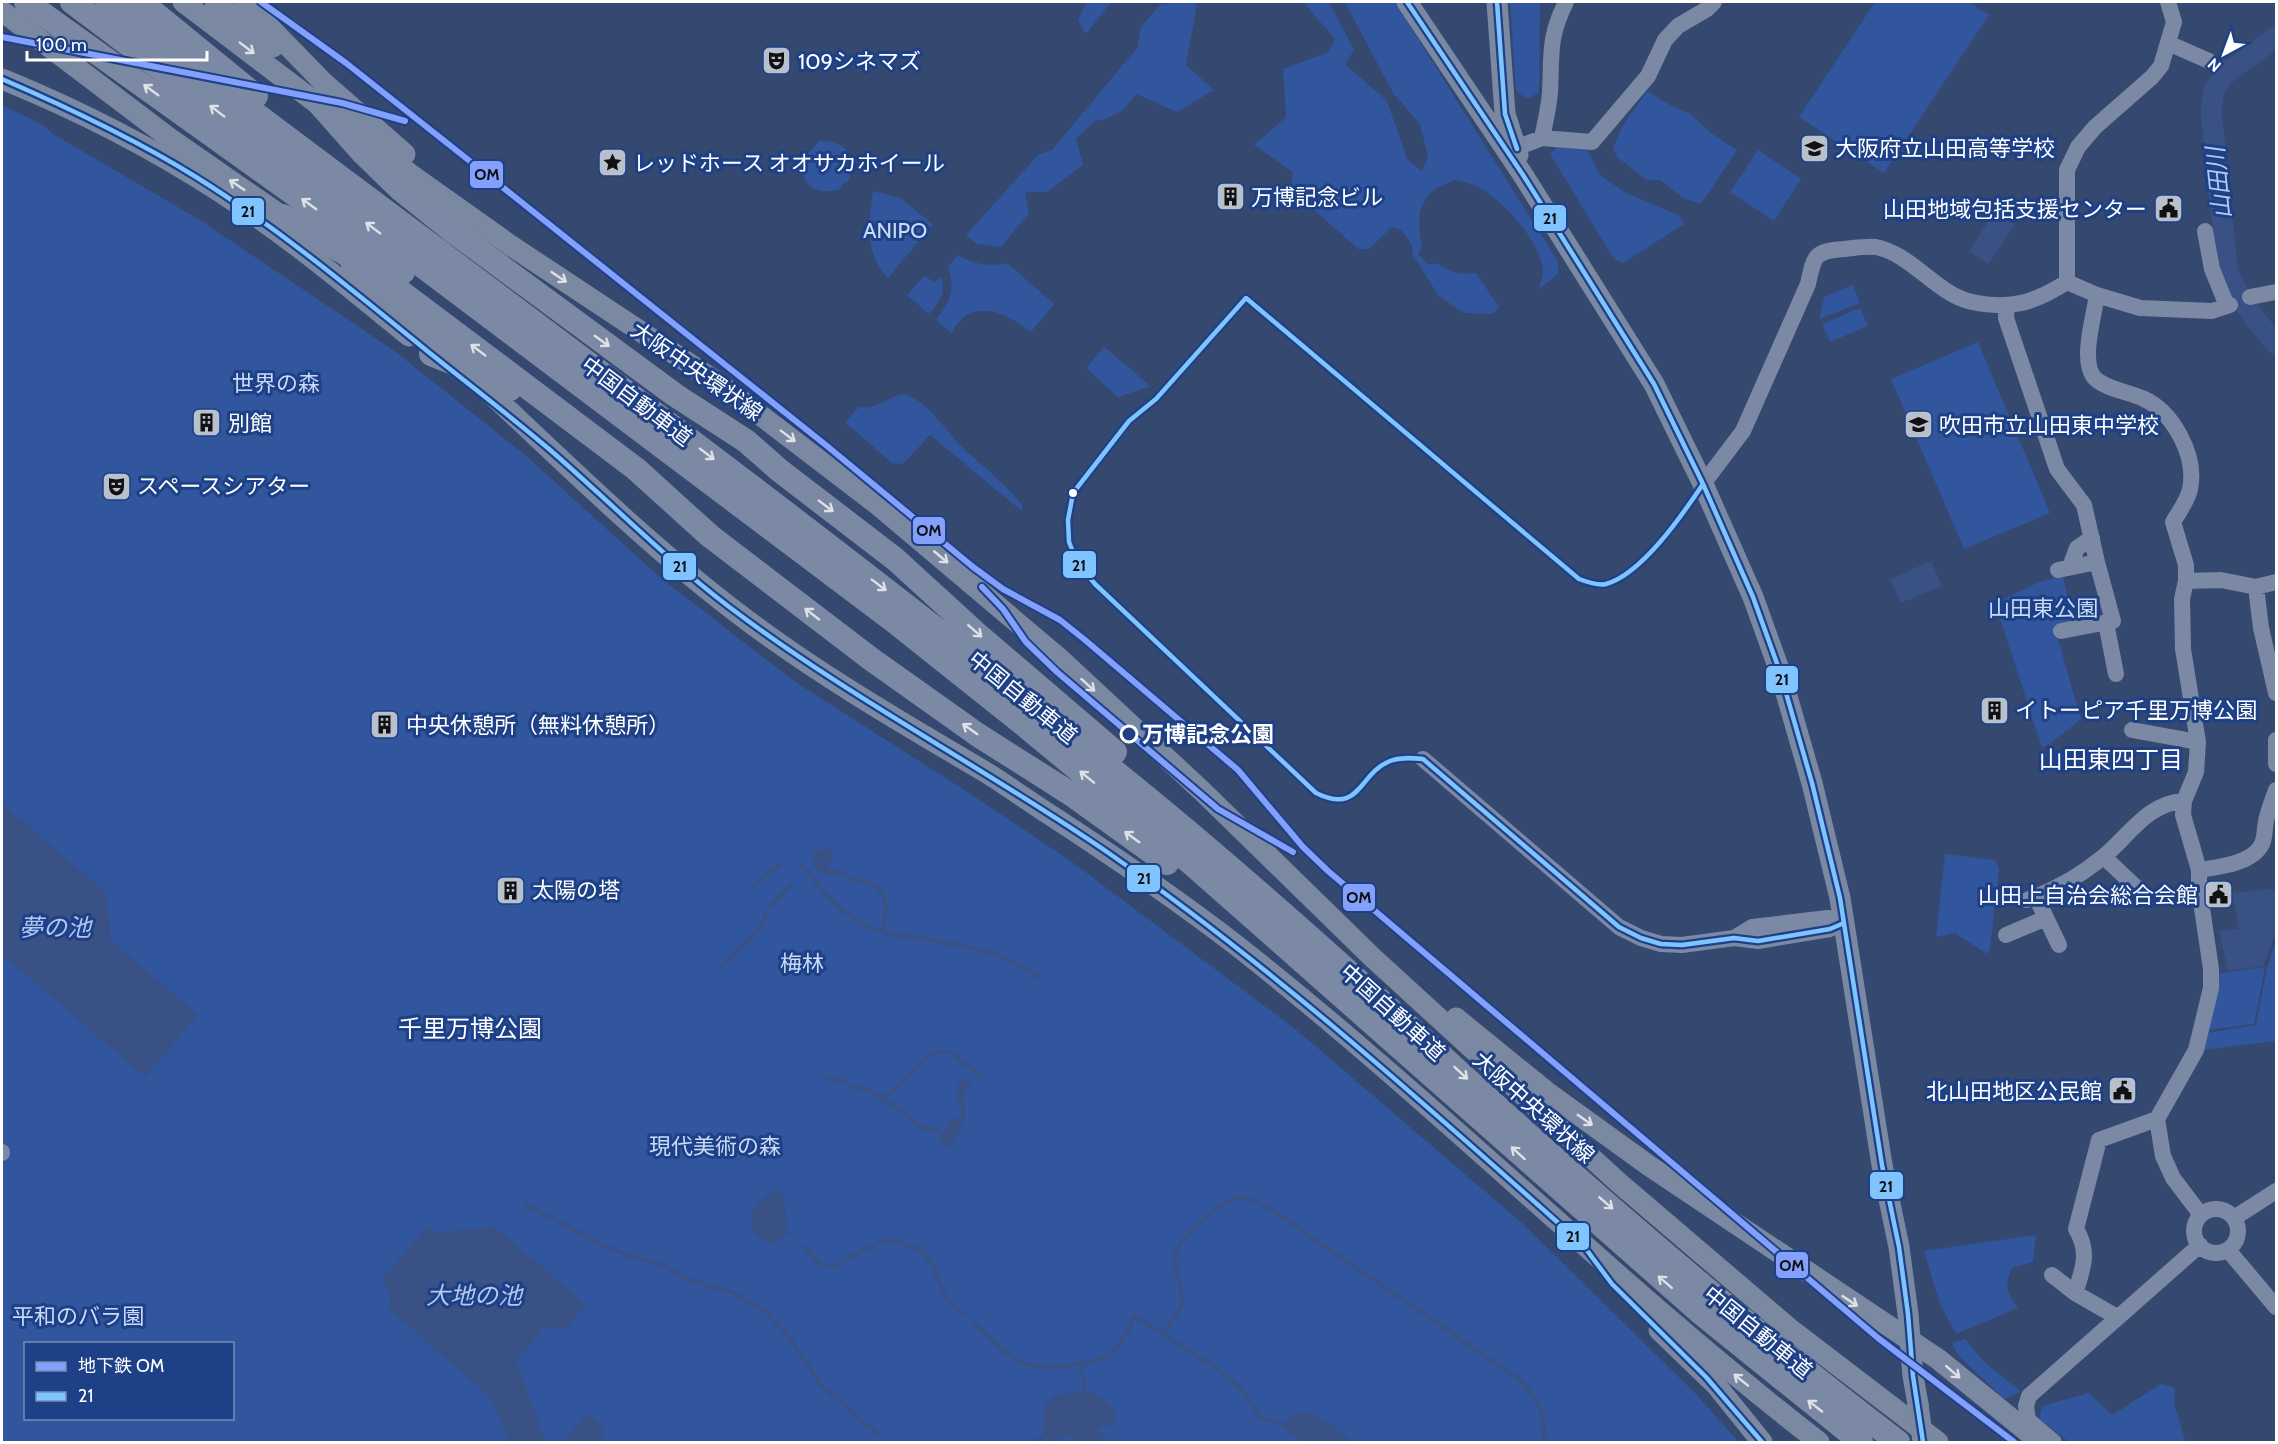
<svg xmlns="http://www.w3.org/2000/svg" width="2278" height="1444" font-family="Cabin,'Noto Sans JP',sans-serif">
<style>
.green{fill:#31569d;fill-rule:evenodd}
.water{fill:#395185}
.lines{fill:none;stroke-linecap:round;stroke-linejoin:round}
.stream{stroke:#395185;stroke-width:4}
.river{stroke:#395185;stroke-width:21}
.minor{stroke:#7c89a5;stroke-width:16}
.major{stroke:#7b88a2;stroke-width:21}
.highway{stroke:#7c89a4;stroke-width:24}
.major-bridge{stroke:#7b88a2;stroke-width:21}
.bus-1-casing{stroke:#1d4087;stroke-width:9}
.bus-1{stroke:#80c4ff;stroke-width:4.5}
.metro-1-casing{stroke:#1d4087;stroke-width:10}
.metro-1{stroke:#83a0fc;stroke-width:6}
.oneway{stroke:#dee1e8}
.oneway2{stroke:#dee2e8}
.bus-dot{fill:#fff;stroke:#1d4087;stroke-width:2}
.stop-dot{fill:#1d4087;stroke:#fff;stroke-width:3}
.labels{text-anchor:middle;stroke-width:6;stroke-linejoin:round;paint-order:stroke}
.poi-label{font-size:22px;fill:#fff;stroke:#1d4087;text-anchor:start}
.park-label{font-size:22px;fill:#cadaf8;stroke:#1d4087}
.street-label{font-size:22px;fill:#fff;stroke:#1d4087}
.stop-label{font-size:22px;font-weight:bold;fill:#fff;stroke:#1d4087;text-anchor:start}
.water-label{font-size:24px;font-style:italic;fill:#b1c8f2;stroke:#1d4087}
.neighbourhood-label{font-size:24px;fill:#fff;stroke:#1d4087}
.line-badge{stroke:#1d4087;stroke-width:2}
.pale-badge-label{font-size:16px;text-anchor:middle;font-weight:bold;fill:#111}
</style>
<rect width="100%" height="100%" fill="#35486f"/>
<path class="green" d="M1086,2H1111L1086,34L1078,21Z
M1177,2H1194L1197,4L1186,65L1214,90L1177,112L1136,94L1124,109L1106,119L1095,121L1076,139L1083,165L1047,192H1025L1029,213L1001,247L977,244L966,235L1038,155L1052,150L1137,48L1141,27L1160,5Z
M1303,2H1329L1354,50L1345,64L1387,101L1407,159L1422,171L1428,157L1420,124L1393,93L1345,2H1395L1558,262V274L1539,289C1540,284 1542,279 1543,275C1545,246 1505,203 1482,189C1474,184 1463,182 1455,180C1448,183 1439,186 1433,191C1416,204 1418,228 1422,246L1418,254L1429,265L1437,263C1450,273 1460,275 1476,273L1499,307L1493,314L1463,313L1438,295L1412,253V245L1401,230L1392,227L1369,249H1358L1291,189L1293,172L1254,145L1286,117L1283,69L1329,52L1335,39Z
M1510,2H1540L1539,93L1526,99L1516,90Z
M1875,2H1969L1989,15L1884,173L1799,117Z
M1647,91L1668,104L1689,113L1711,133L1737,150L1701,204L1683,198L1660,180H1647L1617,157L1613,148L1622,127Z
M2,105C21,116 37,118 53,134L200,220L393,350L524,454L662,579L794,681L966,791L1072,862L1299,1032L1523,1224L1694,1392L1739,1442H2ZM26,1344H232V1418H26Z
M819,141C846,140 859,157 848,182L843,184L840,189C813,197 796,181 804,154L810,152Z
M1557,147L1587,150L1600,175L1624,192L1680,216L1684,224L1623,263L1614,259L1550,154Z
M1758,150L1801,179L1774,221L1730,192Z
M873,191L900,198L933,224L888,278C864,252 869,225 873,191Z
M958,255C971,264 991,267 1007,263L1054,304L1031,332C1015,320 993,305 971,313C962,316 956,326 951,333L936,320C950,300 956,292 948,267Z
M925,275L934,283L940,276C947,293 940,301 929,314L907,295Z
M1853,285L1860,303L1819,319L1824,297Z
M1860,308L1868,326L1830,342L1822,324Z
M1978,342L2050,513L1964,549L1891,379Z
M1104,347L1151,386L1118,397L1086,368Z
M903,394C929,401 943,428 961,446C982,466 1004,482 1022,505V511L930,435L903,464L892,463L845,422L859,407C877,410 887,397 903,394Z
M2063,576L2074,624L2055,630L2081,719L2049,744L2042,747L1996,607L2000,601L2039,582Z
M1945,854L1995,860L1999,869L1990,948L1987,954L1955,933L1936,937Z
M2276,941V1041L2202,1050L2207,1033L2256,1025L2267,968Z
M2265,967L2254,1024L2207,1030L2216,974Z
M2036,1235L2033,1262L2012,1268C2004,1286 2007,1293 2018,1308L1956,1334L1940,1304L1924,1251Z
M1965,1339L1983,1361L2021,1392L2004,1399L1958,1355L1952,1343Z
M2161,1384L2175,1388L2174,1404L2185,1440L2191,1442H2069L2039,1419L2042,1406L2089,1393L2112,1415Z"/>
<path class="water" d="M1995,211L2015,225L1988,264L1969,251Z
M1931,561L1942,586L1901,603L1890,579Z
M2,803L106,893L111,940L198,1015L145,1077L2,954Z
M822,849H830C835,857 830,859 828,867L830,869L838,868L845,873V876H825L812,865L814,852Z
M2270,889L2276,892V933L2263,966L2228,971L2219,931L2239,929L2232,893Z
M962,1078L969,1080L971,1085L964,1094L966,1117C959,1127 957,1139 950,1148H947L940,1142V1136L948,1128L946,1125L962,1115L956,1089Z
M776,1189L783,1195C783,1206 789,1220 786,1230L790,1233L789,1235L785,1234L776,1244C758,1244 745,1227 754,1210C759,1201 768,1195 776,1189Z
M427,1226L435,1233L494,1226L586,1305L565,1329L545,1327L516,1361L546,1442H509L491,1398L391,1311L389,1287L381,1280Z
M1085,1390C1098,1398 1115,1401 1117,1420L1112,1425L1100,1427L1098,1430L1108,1442H1083L1070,1436L1054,1441L1047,1439L1043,1433L1044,1407L1054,1396Z
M1302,1411C1323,1418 1337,1427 1352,1442H1306L1285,1433C1286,1420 1291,1415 1302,1411Z
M588,1413L607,1430L596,1442H562Z"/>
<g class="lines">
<path class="stream" d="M800,864C823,890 846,922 881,932C929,941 1001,946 1038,977
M845,875C852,881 859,880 868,883C891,889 887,914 881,932
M754,887L779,864
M769,908L792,884
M723,965L760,929L766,914
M824,1076L872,1092L898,1108L924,1129L926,1127L933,1132L936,1128L942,1134
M882,1098L900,1086L928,1056L938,1051L952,1053L981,1077
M525,1204L601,1244L627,1255L660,1264L689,1280L732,1292L766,1312L787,1334L821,1385L880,1436
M805,1247C814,1257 819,1267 833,1267L879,1242L896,1241L919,1249L931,1262L945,1296L965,1315
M974,1323C988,1336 1003,1353 1020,1362C1035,1371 1095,1366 1109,1354C1122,1344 1129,1331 1134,1316L1220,1370L1244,1393L1261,1418L1286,1425
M1163,1333C1168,1326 1175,1319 1179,1311C1188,1294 1173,1275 1174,1257C1176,1240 1223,1198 1240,1197C1247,1196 1258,1203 1266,1206L1516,1377C1542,1402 1542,1407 1545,1442
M1081,1363L1085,1390
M1033,1442L1044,1437"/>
<path class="river" d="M2276,37L2223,76L2214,90L2211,112L2228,272C2241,303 2255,319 2276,344"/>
<path class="minor" d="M2168,43L2209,61
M1542,138C1545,123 1549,107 1550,92C1552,54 1548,38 1566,2
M1516,148L1542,138L1592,142L1648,76L1665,40L1678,26L1707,9L1714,2
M2205,231L2212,269L2227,306
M2067,282L2097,295C2094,316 2081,358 2093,376C2101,388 2129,392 2142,398C2173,411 2197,456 2190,489C2188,500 2179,512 2173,522L2186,565V581L2182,599L2183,649L2198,742L2196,772L2184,801L2183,815L2199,870V888L2211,969V988L2196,1050L2157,1119L2163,1156L2173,1178L2201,1215
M2067,282V170L2078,147L2095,127L2152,77L2161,66L2174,22L2168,2
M2097,295L2140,308L2212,311L2230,305
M2250,297L2276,292
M2007,305L2006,318L2057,469L2084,505L2097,562L2058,570
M1703,484L1743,431L1808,284C1814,256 1814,251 1844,249C1854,248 1866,246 1876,247C1912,254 1936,294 1972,302C2011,310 2034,303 2067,282
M2070,567L2077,548L2092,538
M2186,581L2221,580L2256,587L2276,582
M2256,587L2261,628L2276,693
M2106,623L2116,674
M2061,631L2113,621L2097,562
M2132,730L2198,742
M2276,740V764
M1423,759L1619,927L1641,938L1661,944L1682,945L1734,938L1758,941L1830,929L1844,923
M2104,857L2141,892
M2199,870C2218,867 2252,864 2262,844C2266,834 2264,826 2267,817C2269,808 2273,799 2276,790
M2036,897L2059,945
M2027,900C2053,891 2081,875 2103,857C2129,836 2147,803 2184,801
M2006,935L2046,918
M1734,938L1752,927L1828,918L1844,923
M2,1152V1153
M2194 1231a22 22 0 1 1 44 0a22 22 0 1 1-44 0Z
M2234,1218L2276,1191
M2228,1250L2276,1307
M2052,1275L2075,1293L2117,1317
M2075,1293C2083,1269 2090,1252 2076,1229L2099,1140L2157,1119
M2054,1442L2028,1420L2026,1406L2029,1396L2200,1245"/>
<path class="major" d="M183,2L413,176L510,245L717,382L878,505L1059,658L1202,791L1372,957L1618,1182L1789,1328L1938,1442
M215,2L273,47
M245,2L324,83L405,154
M1407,2L1523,175L1654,384L1703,484L1753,597L1780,672L1812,783L1840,898L1882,1165L1899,1247L1908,1314L1913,1376L1918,1404
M1497,2L1505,114L1518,155
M2,11L172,140L296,226
M2,79C78,110 151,147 220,192C287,235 348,286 409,336
M351,269C488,381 606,515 748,621C824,678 906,725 987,773C1011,788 1034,805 1058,820C1119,860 1179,901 1236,945C1437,1103 1617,1286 1819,1442
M1456,1018L1547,1092L1648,1165L1938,1359L2040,1442
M1659,1330L1716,1385L1762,1442"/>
<path class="highway" d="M26,2L403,272
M72,2L899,625L1028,728L1192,864L1702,1314L1861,1442
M107,2C459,269 820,529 1162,810C1290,916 1411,1029 1534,1140C1652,1245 1773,1347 1898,1442
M141,2L256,96
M317,101L363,153L400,189L450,229L675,395L746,441L779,470L895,559L976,633L1115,752
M283,216L346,254L397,289L636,469L710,536L871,659L978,735L1071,794L1167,863
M431,354L487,376L510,389"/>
<path class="major-bridge" d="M1918,1404L1923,1442"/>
<defs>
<path id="bus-1" d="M1407,2L1523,175L1654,384L1703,484L1753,597L1780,672L1812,783L1840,898L1882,1165L1899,1247L1908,1314L1913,1376L1923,1442
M1497,2L1505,114L1517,149
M2,79C69,108 135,139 196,177C278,228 351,289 426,350C467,383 509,415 549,449C609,501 665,558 728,606C849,698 985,768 1110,854C1278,971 1430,1109 1583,1245L1612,1284L1706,1377L1762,1442
M1703,484C1683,514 1642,574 1606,584C1598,586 1587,582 1579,579L1246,298L1156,399L1129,421L1073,493L1068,520L1069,542L1077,562L1095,584L1316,793C1361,815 1358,774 1390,761C1400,757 1412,758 1423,759L1619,927L1641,938L1661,944L1682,945L1734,938L1758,941L1830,929L1844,923"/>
</defs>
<use href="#bus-1" class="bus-1-casing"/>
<use href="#bus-1" class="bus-1"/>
<defs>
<path id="metro-1" d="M261,2L346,63L471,162L827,446L973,567L1003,589L1060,620L1085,640L1238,770L1303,847L1328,871L1878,1338L2014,1442
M2,37L342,103L405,121
M982,587L1003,609L1026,642L1057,672L1218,809L1293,852"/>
</defs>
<use href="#metro-1" class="metro-1-casing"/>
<use href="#metro-1" class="metro-1"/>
</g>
<defs><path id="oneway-shaft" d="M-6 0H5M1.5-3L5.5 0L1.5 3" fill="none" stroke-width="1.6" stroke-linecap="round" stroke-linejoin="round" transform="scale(1.5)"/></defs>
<g class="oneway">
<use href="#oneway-shaft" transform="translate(247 48) rotate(37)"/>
<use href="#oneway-shaft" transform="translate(237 185) rotate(-146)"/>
<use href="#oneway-shaft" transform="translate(559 277) rotate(34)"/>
<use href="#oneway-shaft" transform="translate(788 436) rotate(37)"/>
<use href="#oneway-shaft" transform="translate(941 557) rotate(40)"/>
<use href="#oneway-shaft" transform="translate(1088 685) rotate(42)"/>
<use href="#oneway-shaft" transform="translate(1585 1120) rotate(35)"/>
<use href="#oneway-shaft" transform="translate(1850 1301) rotate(34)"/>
<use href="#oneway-shaft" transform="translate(1953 1372) rotate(41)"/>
<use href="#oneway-shaft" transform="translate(1741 1380) rotate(-141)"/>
</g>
<g class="oneway2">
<use href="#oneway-shaft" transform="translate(151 90) rotate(-144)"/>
<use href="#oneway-shaft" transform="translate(217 111) rotate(-143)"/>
<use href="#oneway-shaft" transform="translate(309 204) rotate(-144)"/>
<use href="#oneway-shaft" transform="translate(373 228) rotate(-143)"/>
<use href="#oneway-shaft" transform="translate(602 341) rotate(36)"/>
<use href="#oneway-shaft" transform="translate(478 350) rotate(-143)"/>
<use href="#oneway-shaft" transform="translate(707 454) rotate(37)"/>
<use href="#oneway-shaft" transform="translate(826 506) rotate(37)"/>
<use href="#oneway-shaft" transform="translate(879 585) rotate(37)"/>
<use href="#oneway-shaft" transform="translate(812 614) rotate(-142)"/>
<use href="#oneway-shaft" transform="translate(975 631) rotate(41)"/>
<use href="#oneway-shaft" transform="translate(970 729) rotate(-145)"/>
<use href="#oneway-shaft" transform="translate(1087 777) rotate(-141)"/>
<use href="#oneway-shaft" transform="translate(1132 837) rotate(-144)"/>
<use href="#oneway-shaft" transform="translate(1461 1073) rotate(43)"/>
<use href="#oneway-shaft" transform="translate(1518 1153) rotate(-138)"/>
<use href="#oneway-shaft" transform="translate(1606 1203) rotate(41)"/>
<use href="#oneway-shaft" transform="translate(1665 1282) rotate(-139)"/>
<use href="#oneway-shaft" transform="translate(1815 1406) rotate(-142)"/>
</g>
<defs>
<symbol id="theatre-square" viewBox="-11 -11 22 22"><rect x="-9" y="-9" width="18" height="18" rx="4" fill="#b8bfcd" stroke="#1d4087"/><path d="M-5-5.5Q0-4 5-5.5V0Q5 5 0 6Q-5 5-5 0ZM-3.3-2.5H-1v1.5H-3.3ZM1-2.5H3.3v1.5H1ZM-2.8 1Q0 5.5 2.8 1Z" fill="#111"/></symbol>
<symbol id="school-square" viewBox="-11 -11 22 22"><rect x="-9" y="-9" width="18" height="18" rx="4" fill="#b8bfcd" stroke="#1d4087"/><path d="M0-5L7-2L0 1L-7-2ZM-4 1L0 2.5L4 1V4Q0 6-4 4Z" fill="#111"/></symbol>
<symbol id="sight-square" viewBox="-11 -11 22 22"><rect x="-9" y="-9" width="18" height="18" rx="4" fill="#b8bfcd" stroke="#1d4087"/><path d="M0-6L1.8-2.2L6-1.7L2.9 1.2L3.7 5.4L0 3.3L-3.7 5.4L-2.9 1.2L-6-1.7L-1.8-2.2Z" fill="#111"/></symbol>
<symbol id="building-square" viewBox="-11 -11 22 22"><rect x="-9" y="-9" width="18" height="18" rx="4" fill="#b8bfcd" stroke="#1d4087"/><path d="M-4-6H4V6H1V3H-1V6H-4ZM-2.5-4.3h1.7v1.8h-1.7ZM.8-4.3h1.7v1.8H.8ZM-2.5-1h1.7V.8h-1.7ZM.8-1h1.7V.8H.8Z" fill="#111"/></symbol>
<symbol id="civic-square" viewBox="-11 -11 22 22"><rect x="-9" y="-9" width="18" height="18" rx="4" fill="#b8bfcd" stroke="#1d4087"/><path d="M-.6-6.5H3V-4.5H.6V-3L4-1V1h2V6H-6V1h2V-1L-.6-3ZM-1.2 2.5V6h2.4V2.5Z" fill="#111"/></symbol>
</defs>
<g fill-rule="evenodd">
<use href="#theatre-square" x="760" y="44" width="33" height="33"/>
<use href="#school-square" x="1798" y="132" width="33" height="33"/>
<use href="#sight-square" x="596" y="146" width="33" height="33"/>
<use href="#building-square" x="1214" y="180" width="33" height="33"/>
<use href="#civic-square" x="2152" y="192" width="33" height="33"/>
<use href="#building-square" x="190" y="406" width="33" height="33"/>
<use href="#school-square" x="1902" y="408" width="33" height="33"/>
<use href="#theatre-square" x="100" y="470" width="33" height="33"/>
<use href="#building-square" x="1978" y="694" width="33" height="33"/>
<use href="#building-square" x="368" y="708" width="33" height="33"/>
<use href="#building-square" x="494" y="874" width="33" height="33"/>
<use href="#civic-square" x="2202" y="878" width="33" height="33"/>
<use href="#civic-square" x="2106" y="1074" width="33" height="33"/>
</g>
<circle class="bus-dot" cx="1073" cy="493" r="5"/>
<circle class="stop-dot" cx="1129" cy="734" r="8"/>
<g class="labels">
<g class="poi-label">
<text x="798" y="69">109シネマズ</text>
<text x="1835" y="156">大阪府立山田高等学校</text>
<text x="633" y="171">レッドホース オオサカホイール</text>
<text x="1251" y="205">万博記念ビル</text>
<text x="2147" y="217" text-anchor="end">山田地域包括支援センター</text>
<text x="228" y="431">別館</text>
<text x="1939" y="433">吹田市立山田東中学校</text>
<text x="137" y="494">スペースシアター</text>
<text x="2015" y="718">イトーピア千里万博公園</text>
<text x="406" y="733">中央休憩所（無料休憩所）</text>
<text x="532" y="898">太陽の塔</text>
<text x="2198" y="903" text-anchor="end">山田上自治会総合会館</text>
<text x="2102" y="1099" text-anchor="end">北山田地区公民館</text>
</g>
<g class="park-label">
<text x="895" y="238">ANIPO</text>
<text x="276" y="391">世界の森</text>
<text x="2043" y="616">山田東公園</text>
<text x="802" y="971">梅林</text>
<text x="715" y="1154">現代美術の森</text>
<text x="78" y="1324">平和のバラ園</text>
</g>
<g class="street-label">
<text transform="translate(697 371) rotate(35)" y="8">大阪中央環状線</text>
<text transform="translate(637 401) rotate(37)" y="8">中国自動車道</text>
<text transform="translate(1023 697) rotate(39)" y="8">中国自動車道</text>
<text transform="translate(1393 1012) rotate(42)" y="8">中国自動車道</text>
<text transform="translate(1534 1107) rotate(42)" y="8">大阪中央環状線</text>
<text transform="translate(1758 1332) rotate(39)" y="8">中国自動車道</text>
</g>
<g class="stop-label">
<text x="1142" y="742">万博記念公園</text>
</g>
<g class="water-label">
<text transform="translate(2219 183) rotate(-96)" y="8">山田川</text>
<text x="55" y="936">夢の池</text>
<text x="474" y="1304">大地の池</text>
</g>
<g class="neighbourhood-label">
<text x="2111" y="768">山田東四丁目</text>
<text x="470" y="1037">千里万博公園</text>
</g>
</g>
<g class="line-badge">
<rect x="469" y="160" width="35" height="29" rx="6" fill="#83a0fc"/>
<rect x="231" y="197" width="34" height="29" rx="6" fill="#80c4ff"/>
<rect x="1533" y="204" width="34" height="28" rx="6" fill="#80c4ff"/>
<rect x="912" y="516" width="34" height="29" rx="6" fill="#83a0fc"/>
<rect x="1062" y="550" width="35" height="29" rx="6" fill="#80c4ff"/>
<rect x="662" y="552" width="35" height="29" rx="6" fill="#80c4ff"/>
<rect x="1765" y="665" width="34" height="29" rx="6" fill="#80c4ff"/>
<rect x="1126" y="864" width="35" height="29" rx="6" fill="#80c4ff"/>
<rect x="1342" y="883" width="34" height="29" rx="6" fill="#83a0fc"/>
<rect x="1869" y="1171" width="35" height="29" rx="6" fill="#80c4ff"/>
<rect x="1556" y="1222" width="34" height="29" rx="6" fill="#80c4ff"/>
<rect x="1775" y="1251" width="34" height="28" rx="6" fill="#83a0fc"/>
</g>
<g class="pale-badge-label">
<text x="487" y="180">OM</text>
<text x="248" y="217">21</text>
<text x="1550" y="224">21</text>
<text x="929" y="536">OM</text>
<text x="1079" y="571">21</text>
<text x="680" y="572">21</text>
<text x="1782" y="685">21</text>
<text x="1144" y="884">21</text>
<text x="1359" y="903">OM</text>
<text x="1886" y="1192">21</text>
<text x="1573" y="1242">21</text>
<text x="1792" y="1271">OM</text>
</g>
<rect width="2278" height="1444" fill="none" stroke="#ffffff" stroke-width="6"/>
<rect x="24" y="1342" width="210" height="78" fill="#1d4087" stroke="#778cb7" stroke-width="1.5"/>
<rect x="36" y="1362" width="30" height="9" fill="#83a0fc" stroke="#778cb7" stroke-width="1.5"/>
<text x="78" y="1372" font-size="18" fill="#ffffff">地下鉄 OM</text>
<rect x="36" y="1392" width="30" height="9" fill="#80c4ff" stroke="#778cb7" stroke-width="1.5"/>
<text x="78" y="1402" font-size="18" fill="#ffffff">21</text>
<g transform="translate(2224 54) rotate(221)" stroke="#1d4087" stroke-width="4.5" paint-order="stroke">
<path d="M0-4.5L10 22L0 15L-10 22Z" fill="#ffffff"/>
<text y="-9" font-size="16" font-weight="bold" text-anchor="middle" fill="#ffffff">N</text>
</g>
<path d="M27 51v9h180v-9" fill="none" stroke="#ffffff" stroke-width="3"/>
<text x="36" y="51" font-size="18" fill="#ffffff" stroke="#1d4087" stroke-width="4.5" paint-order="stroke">100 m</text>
</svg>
